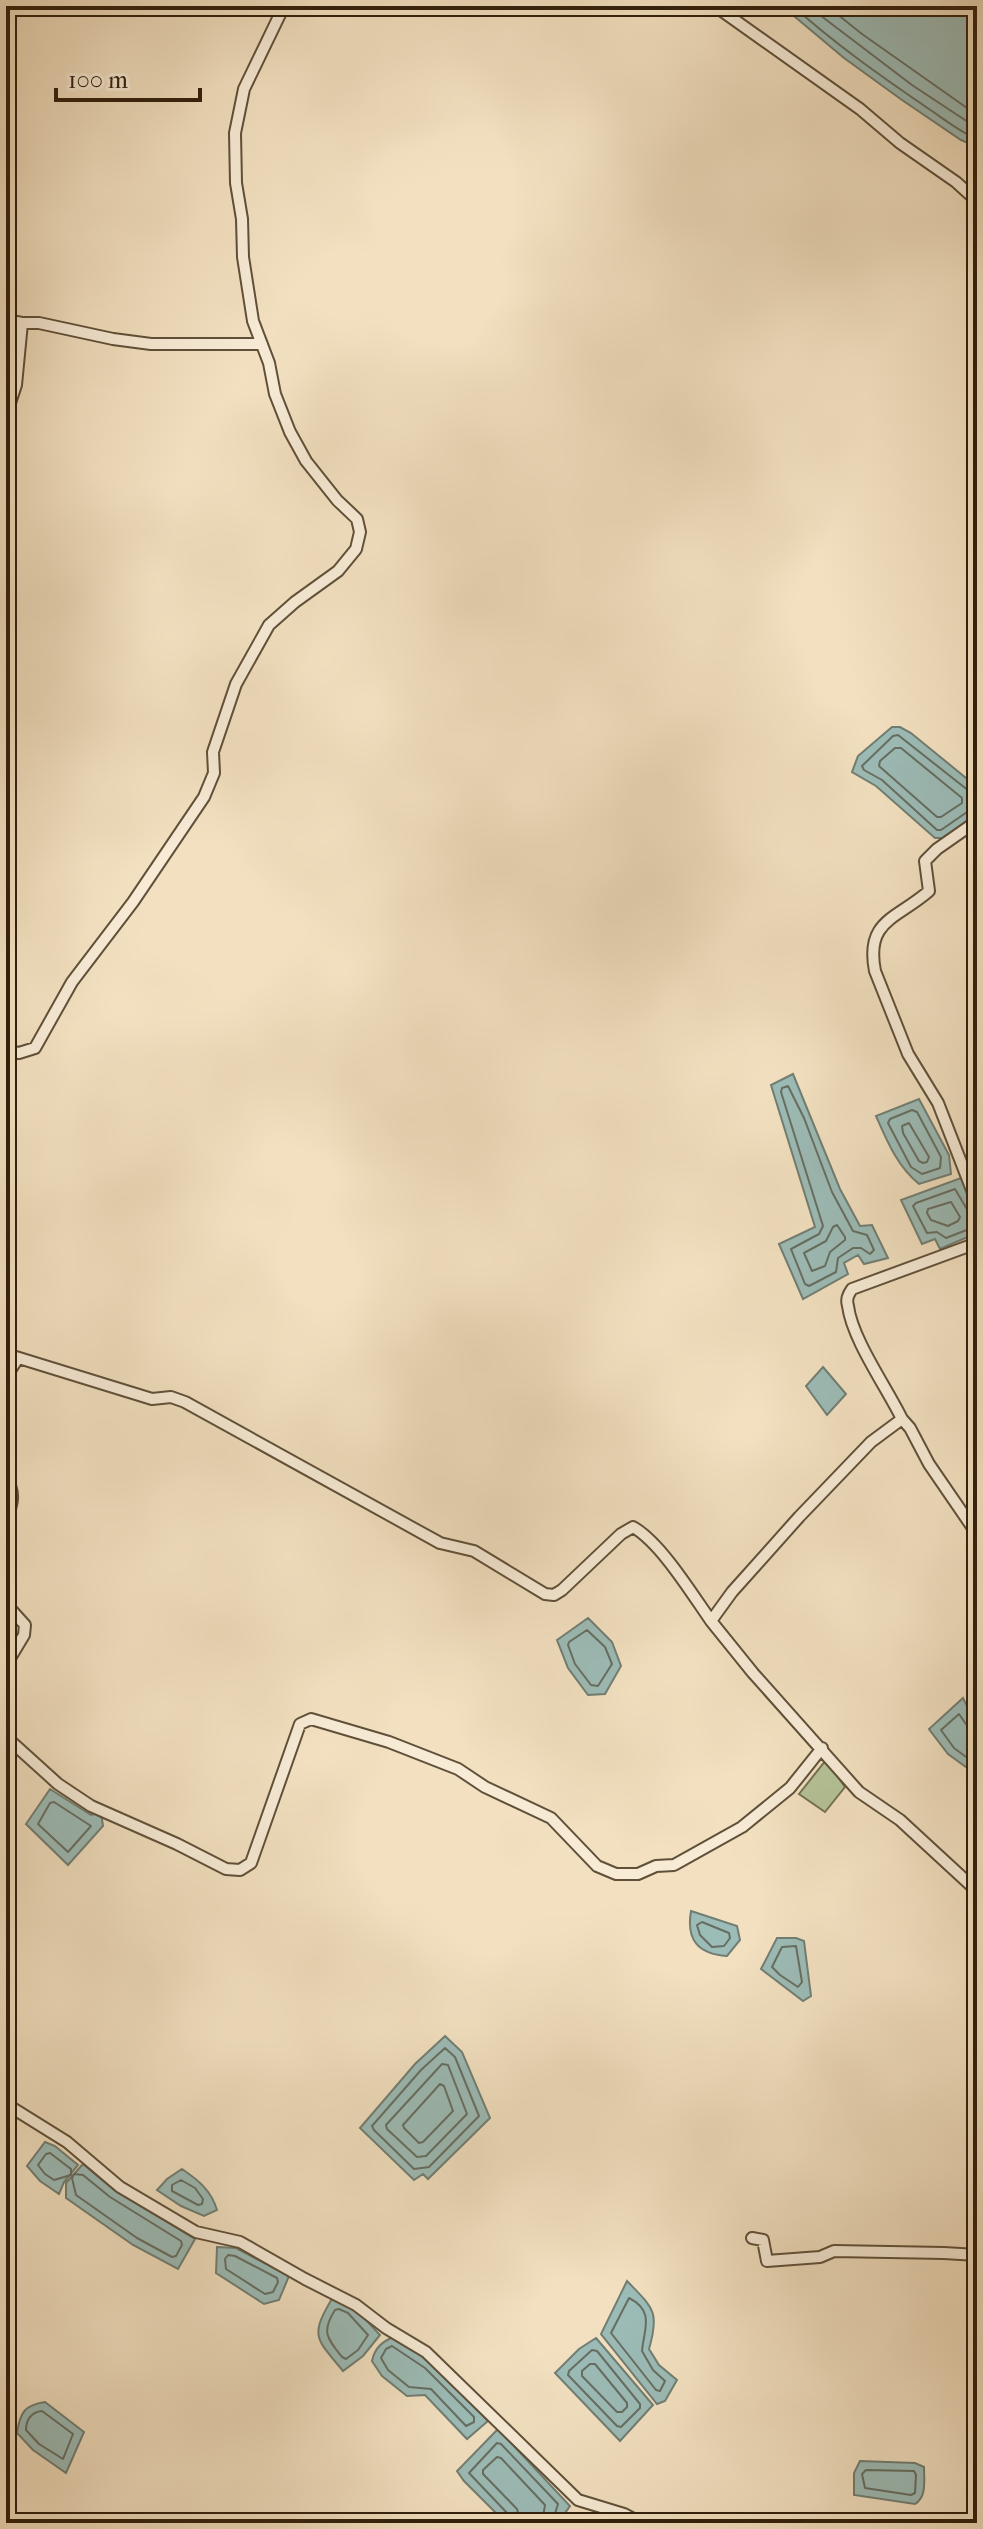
<svg xmlns="http://www.w3.org/2000/svg" width="983" height="2529" font-family="'IM FELL French Canon',serif">
<style>
.green{fill:#b5c397;stroke:#727252;stroke-width:2}
.water{fill:#9cbcb7;stroke:#717e73;stroke-width:2}
.lines{fill:none;stroke-linecap:round;stroke-linejoin:round}
.shore{stroke:#666e62;stroke-width:2}
.minor-casing{stroke:#605039;stroke-width:14}
.minor{stroke:#f7ebd6;stroke-width:10}
</style>
<rect width="100%" height="100%" fill="#f2e0c0"/>
<filter id="stains"><feTurbulence type="fractalNoise" baseFrequency=".0025" numOctaves="4"/><feColorMatrix values="0 0 0 0 .2 0 0 0 0 .09 0 0 0 0 .02 0 0 0 .5 -.17"/></filter>
<radialGradient id="worn" r=".72"><stop offset=".6" stop-color="#630" stop-opacity="0"/><stop offset="1" stop-color="#630" stop-opacity=".3"/></radialGradient>
<path class="green" d="M826,1760L845,1787L825,1812L799,1794Z"/>
<path class="water" d="M782,6H977V147L961,140L902,100L844,58Z
M892,727H900L911,733L977,787V815L942,838H935L876,786L852,772L858,756Z
M793,1074L840,1189L860,1226L872,1225L888,1258L864,1264L858,1255L844,1263L848,1274L803,1299L779,1244L815,1227L771,1085Z
M919,1099L949,1155L951,1174L919,1184C897,1166 887,1141 876,1116Z
M961,1178L977,1213V1233L940,1249L935,1239L922,1244L901,1200Z
M823,1367L846,1394L827,1415L806,1386Z
M588,1618L612,1642L621,1666L605,1694L588,1695L568,1668L557,1640Z
M963,1698L977,1726V1775L948,1754L929,1729Z
M50,1789L91,1815L101,1812L103,1826L68,1865L26,1824Z
M691,1911L737,1926L740,1940L727,1956C698,1954 686,1940 691,1911Z
M777,1938H796L804,1941L811,1996L803,2001L761,1969Z
M445,2036L462,2052L490,2118L428,2179L423,2174L414,2180L360,2128L415,2064Z
M45,2142L55,2146L78,2165L64,2182L59,2194L40,2181L27,2166Z
M83,2164L114,2190L195,2239L178,2269L133,2245L66,2198V2183Z
M182,2169C198,2180 211,2190 217,2210L204,2216L181,2206L157,2190L167,2179Z
M217,2247L236,2248L289,2276L279,2300L264,2304L216,2273Z
M627,2281C653,2308 660,2311 649,2349L659,2365L677,2380L665,2401L657,2404L601,2334Z
M333,2297L353,2306L380,2335L363,2356L343,2371C316,2338 309,2337 333,2297Z
M395,2336L430,2362L488,2421L467,2439L425,2395L407,2396L382,2376L372,2361C375,2347 382,2342 395,2336Z
M596,2338L653,2405L620,2441L555,2373L579,2349Z
M45,2402L84,2432L66,2473L33,2450L17,2433C20,2412 25,2405 45,2402Z
M498,2429L570,2506L558,2523H506L464,2481L457,2471Z
M860,2461L915,2463L924,2467C924,2480 927,2497 915,2504L854,2495V2473Z"/>
<g class="lines">
<path class="shore" d="M793,6C835,44 882,77 929,109C944,119 960,132 977,139
M808,6L912,85L977,128
M827,6L862,34L977,115
M895,748H901L962,798V803L941,817H937L879,766L880,761Z
M977,793L969,791L898,735L893,736L862,766L864,770L882,780L937,830H941L970,810L977,809
M788,1086L804,1118L832,1192L853,1231L867,1235L874,1250L870,1254L861,1248H853L838,1258L836,1272L809,1286L805,1284L791,1249L819,1234L823,1226L781,1092L782,1088Z
M912,1110L917,1112L941,1157L940,1168L922,1174L911,1167L888,1123L890,1119Z
M909,1123L929,1157L927,1162L923,1163L919,1161L903,1133L902,1126Z
M951,1202L960,1217L958,1221L948,1226L931,1220L927,1213L928,1209Z
M977,1214L968,1211L955,1189L916,1203L913,1206L927,1233L937,1232L946,1238L977,1226
M837,1225L845,1237V1240L830,1252L825,1266L812,1271L804,1253L826,1241L833,1227Z
M587,1630L605,1647L612,1664L598,1686L591,1685L575,1664L568,1645L569,1642Z
M977,1729L968,1727L959,1714L941,1730L954,1748L977,1765
M54,1802L91,1826L68,1852L38,1824L50,1803Z
M702,1922L729,1933L730,1938L724,1946L712,1947L700,1935L697,1925Z
M796,1946L802,1982L798,1987L780,1975L772,1967L782,1947Z
M445,2048L455,2057L479,2116L429,2167L414,2169L374,2130L372,2126L421,2070Z
M442,2064L448,2065L467,2114L426,2156L417,2157L387,2129L386,2125Z
M440,2084L444,2086L453,2111L423,2142L419,2143L404,2128L403,2125Z
M50,2153L71,2169V2175L54,2180L45,2174L38,2165L46,2154Z
M74,2174L83,2175L110,2197L181,2241L182,2245L176,2256L172,2257L137,2238L76,2195L72,2178Z
M181,2180L195,2188L203,2199L202,2204L198,2205L172,2191V2185Z
M228,2255L235,2256L277,2278L278,2282L273,2292L265,2294L226,2269L225,2259Z
M629,2298C655,2311 644,2329 642,2351L653,2370L665,2381L660,2391L656,2390L611,2333Z
M339,2309L348,2313L368,2335L358,2350L346,2359L342,2357C327,2338 321,2332 335,2310Z
M392,2346L425,2368L474,2417V2422L466,2426L431,2389L409,2387L388,2370L381,2358L386,2349Z
M592,2350L597,2351L640,2404V2408L621,2427L617,2426L568,2375L569,2371Z
M590,2364H595L627,2403V2407L622,2412H617L582,2376V2371Z
M42,2411L73,2434L63,2459L39,2444L26,2430C26,2420 31,2412 42,2411Z
M866,2470L914,2471L916,2475L915,2493L911,2495L865,2488L862,2474Z
M511,2523L509,2515L469,2473L497,2443L501,2444L558,2504L552,2523
M521,2523L517,2509L483,2474V2470L497,2457L501,2458L545,2505L542,2523"/>
<defs>
<path id="minor" d="M715,6L860,109L900,143L956,182L977,201
M6,320L22,323
M6,415L16,385L22,323H39L113,339L151,344H262
M977,821L937,849L925,861L929,891C897,919 865,920 875,971L908,1054L938,1103L977,1203
M6,1051L19,1053L35,1048L72,982L133,902L204,797L214,773L213,752L236,684L269,625L295,602L338,571L356,549L360,532L357,519L337,500L306,461L290,432L275,394L269,363L253,321L243,257L242,219L236,183L235,133L244,89L284,6
M6,1354L152,1399L171,1397L185,1402L440,1543L474,1551L545,1594L554,1595L562,1590L621,1534L633,1527C661,1543 692,1594 711,1621
M6,1377L18,1358
M902,1419C887,1388 852,1339 848,1306C846,1299 848,1295 852,1289L977,1243
M6,1478C16,1493 12,1505 6,1521
M977,1534L929,1464L910,1428L902,1419L871,1442L799,1517L732,1592L711,1621L753,1673L859,1792L900,1820L977,1891
M6,1604L25,1625L24,1635L6,1665
M6,1737L58,1784L91,1806L177,1844L226,1869L240,1870L251,1863L300,1724L311,1719L389,1742L458,1769L485,1787L551,1818L597,1866L616,1874H638L656,1866L674,1865L742,1827L790,1788L822,1748
M6,2104L67,2142L120,2187L196,2232L240,2242L305,2279L356,2305L386,2328L426,2352L578,2500L624,2514L641,2523
M752,2238L763,2240L767,2261L820,2257L834,2251L944,2253L977,2255"/>
</defs>
<use href="#minor" class="minor-casing"/>
<use href="#minor" class="minor"/>
</g>
<rect width="983" height="2529" fill="none" stroke="#f2e0c0" stroke-width="32"/>
<rect x="8" y="8" width="967" height="2513" fill="none" stroke="#30200c" stroke-width="4"/>
<rect x="16" y="16" width="951" height="2497" fill="none" stroke="#30200c" stroke-width="2"/>
<path d="M56 88v12h144v-12" fill="none" stroke="#30200c" stroke-width="4"/>
<text x="68" y="88" font-size="24" fill="#30200c" stroke="#f7ebd6" stroke-width="6" paint-order="stroke">100 m</text>
<rect width="100%" height="100%" filter="url(#stains)"/>
<rect width="100%" height="100%" fill="url(#worn)"/>
</svg>
